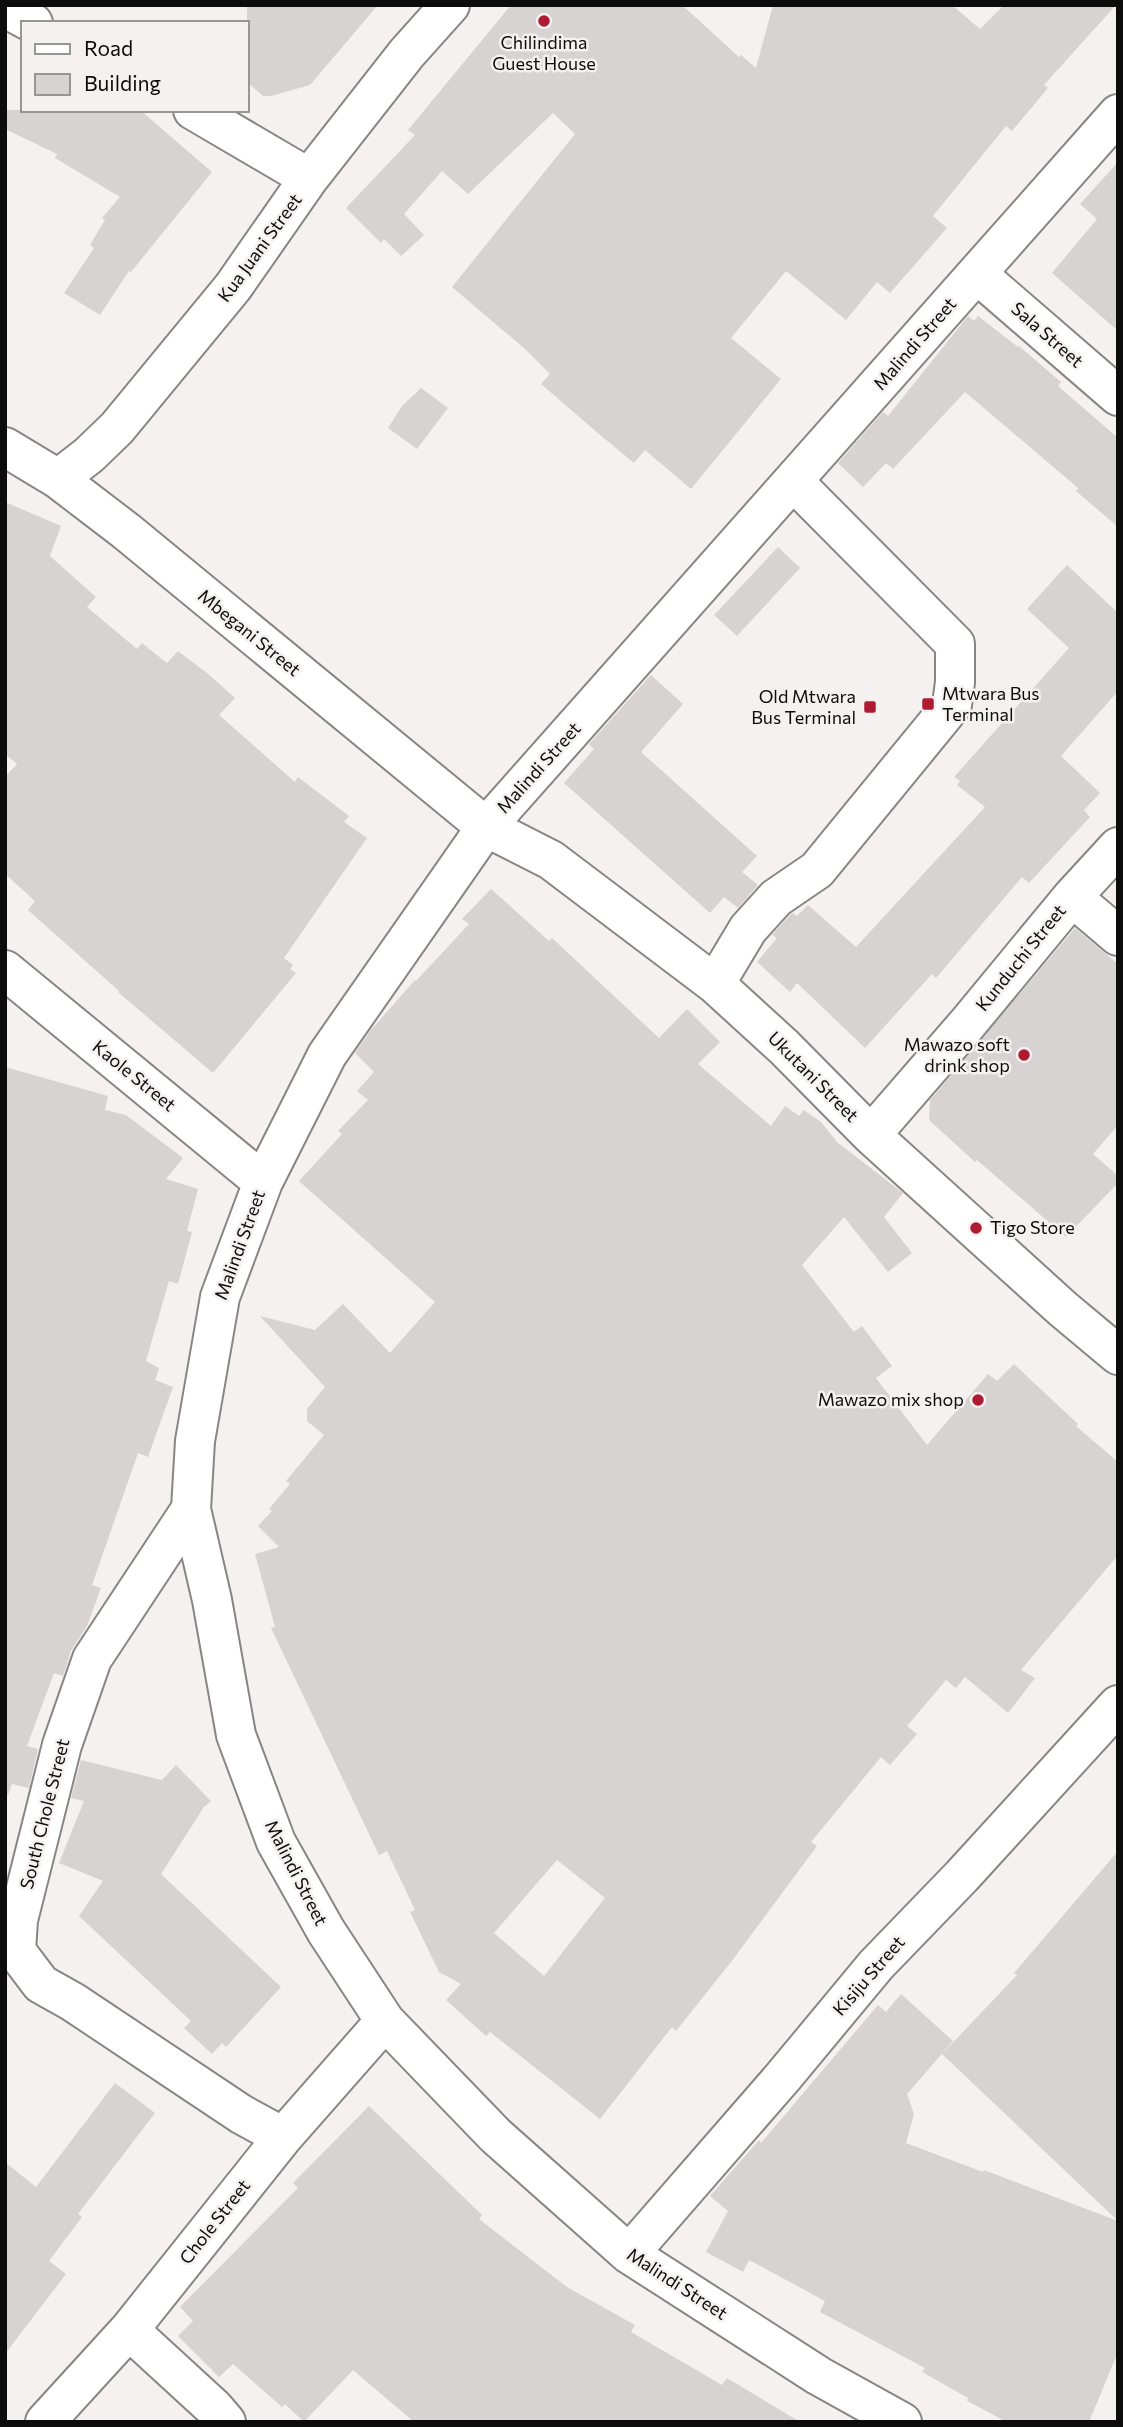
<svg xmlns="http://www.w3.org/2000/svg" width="1123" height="2427" font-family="Commissioner,sans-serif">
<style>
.building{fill:#d7d3d3;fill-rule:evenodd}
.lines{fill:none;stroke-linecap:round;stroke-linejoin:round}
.minor-casing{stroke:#898585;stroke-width:42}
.minor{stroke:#fff;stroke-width:38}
.poi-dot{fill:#ae1a32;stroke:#f5f1f1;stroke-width:2.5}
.labels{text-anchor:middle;stroke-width:5;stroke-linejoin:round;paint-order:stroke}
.poi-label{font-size:18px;fill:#0d0c0c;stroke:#f5f1f1;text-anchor:end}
.street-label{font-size:18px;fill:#0d0c0c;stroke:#f5f1f1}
</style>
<rect width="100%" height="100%" fill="#f5f1f1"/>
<path class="building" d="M247,5H378L310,85L271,96H263L247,82Z
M511,5H682L739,57L741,55L756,68L773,5H952L980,29L1004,5H1116L1044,85L1048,88L1012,131L1006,126L933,216L947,228L890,293L877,282L846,320L786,271L731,338L781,379L691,489L645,450L634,463L599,434L541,384L550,374L524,348L452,287L575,134L553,113L468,194L442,171L404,214L424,235L401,256L384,239L381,243L346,208L415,135L408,130Z
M5,110H140L212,172L131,272L129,271L100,315L64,293L94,248L90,245L105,220L102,218L120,197L55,158L57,154L5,129Z
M1118,162V331L1052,273L1097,219L1080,204Z
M968,316L974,321L978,316L1018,347L1019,346L1061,382L1058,386L1118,438V527L1076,491L1078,488L965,392L893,469L886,463L863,487L838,463L883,412L888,416Z
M421,388L448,408L417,449L388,428L402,406Z
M5,502L61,526L50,556L96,597L87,607L137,649L142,643L167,663L178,651L207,673L235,698L219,715L295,782L298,777L349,816L344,822L367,838L284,958L293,965L290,969L296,973L213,1073L118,992L119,991L28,910L35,901L5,874V777L17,764L5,754Z
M778,547L800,568L737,636L714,615Z
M1067,565L1118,613V691L1061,756L1100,793L1084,810L1090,817L1029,883L1022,877L936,978L932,974L865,1048L797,983L790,992L757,962L777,938L772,935L790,915L793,913L797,916L808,905L856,947L985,807L957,785L960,781L954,777L1069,648L1027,609Z
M651,675L683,704L641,752L757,856L742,872L758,885L738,908L724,897L710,913L564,783L594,749L589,744Z
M491,889L549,941L552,938L659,1038L687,1009L720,1042L698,1064L771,1126L785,1106L799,1116L804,1110L821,1122L837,1142L903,1193L884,1217L912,1253L888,1272L844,1217L802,1265L854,1332L862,1326L892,1366L876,1378L927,1445L988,1374L997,1381L1014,1364L1078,1424L1076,1426L1118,1462V1555L1021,1670L1035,1678L1008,1713L965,1677L956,1688L946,1680L907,1726L917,1734L890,1765L881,1757L811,1842L817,1846L731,1962L676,2031L672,2027L600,2119L490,2032L486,2036L446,2000L461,1984L439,1972L410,1912L415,1910L387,1851L379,1855L271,1628L275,1627L255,1554L279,1547L258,1526L272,1511L269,1509L290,1484L286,1481L324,1435L307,1421V1409L325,1387L260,1316L315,1330L343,1304L390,1353L435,1302L299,1181L342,1134L338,1131L368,1100L357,1091L374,1072L355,1053L371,1030L415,980L416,981L469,924L462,919ZM557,1860L605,1898L544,1976L494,1933Z
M1075,928L1118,964V1125L1093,1154L1118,1176V1183L1066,1237L977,1160L975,1162L929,1120L930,1100Z
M5,1067L108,1096L105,1110L126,1115L183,1158L166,1179L198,1189L187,1231L192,1232L178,1284L169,1281L146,1361L159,1368L155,1380L173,1387L148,1457L138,1453L92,1585L101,1588L87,1626L71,1651L63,1676L54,1673L27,1746L38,1749L29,1788L12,1784L8,1795L5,1794Z
M81,1760L162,1780L176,1765L211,1801L204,1807L161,1874L281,1987L226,2047L222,2043L212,2054L184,2028L191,2021L79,1916L103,1881L59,1863L84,1801L71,1798Z
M1118,1851V2221L942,2054L1017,1975L1014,1973Z
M901,1994L953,2041L907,2094L914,2114L906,2143L983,2172L984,2170L1118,2221V2352L1089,2422H1007L967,2401L968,2398L922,2372L925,2368L820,2312L825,2301L749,2260L743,2272L706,2252L728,2211L710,2196L759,2140L761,2143L878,2005L886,2012Z
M115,2083L155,2113L78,2214L82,2217L49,2261L66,2274L5,2354V2162L36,2187Z
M369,2106L482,2215L479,2219L567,2287L635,2325L631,2332L722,2385L727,2378L800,2422H414L353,2370L304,2422L285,2404L282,2407L233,2364L219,2377L178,2336L193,2321L180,2307L298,2188L293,2183Z"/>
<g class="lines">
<defs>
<path id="minor" d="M5,8L33,23
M193,110L309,178
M977,274L1118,396
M5,447L58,479L126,531L486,827L551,860L715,984L784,1047L871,1135L1063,1309L1118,1355
M58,479L89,455L117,428L233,287L309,178L407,53L450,5
M1072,897L1118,936
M5,970L263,1182
M715,984L748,929L776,898L817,870L952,705L955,682V644L793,481
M871,1135L968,1023L1072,897L1118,847
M191,1509L92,1659L62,1745L18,1920L16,1951L41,1984L73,2002L241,2114L283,2137
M629,2254L783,2077L876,1965L962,1876L1118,1705
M129,2330L214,2408L226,2422
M45,2422L129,2330L283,2137L385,2021
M902,2422L819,2376L629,2254L495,2135L385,2021L326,1931L276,1842L236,1735L212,1600L191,1509L195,1441L220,1297L263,1182L327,1055L486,827L1118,114"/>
</defs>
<use href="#minor" class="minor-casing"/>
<use href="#minor" class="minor"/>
</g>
<g class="poi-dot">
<circle cx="544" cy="21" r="7"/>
<rect x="921" y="697" width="14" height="14" rx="3.5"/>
<rect x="863" y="700" width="14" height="14" rx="3.5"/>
<circle cx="1024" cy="1055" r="7"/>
<circle cx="976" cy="1228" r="7"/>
<circle cx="978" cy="1400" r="7"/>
</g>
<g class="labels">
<g class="poi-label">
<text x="544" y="49" text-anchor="middle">Chilindima<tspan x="544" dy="21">Guest House</tspan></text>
<text x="942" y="700" text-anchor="start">Mtwara Bus<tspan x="942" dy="21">Terminal</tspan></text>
<text x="856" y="703">Old Mtwara<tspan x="856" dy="21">Bus Terminal</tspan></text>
<text x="1010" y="1051">Mawazo soft<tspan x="1010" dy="21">drink shop</tspan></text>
<text x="990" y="1234" text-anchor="start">Tigo Store</text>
<text x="964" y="1406">Mawazo mix shop</text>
</g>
<g class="street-label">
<text transform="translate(260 248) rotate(-54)" y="6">Kua Juani Street</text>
<text transform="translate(1047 335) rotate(41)" y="6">Sala Street</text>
<text transform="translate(915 344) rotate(-49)" y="6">Malindi Street</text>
<text transform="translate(249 633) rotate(39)" y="6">Mbegani Street</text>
<text transform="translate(539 768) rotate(-48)" y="6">Malindi Street</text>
<text transform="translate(1021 958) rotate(-51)" y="6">Kunduchi Street</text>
<text transform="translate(134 1076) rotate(39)" y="6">Kaole Street</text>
<text transform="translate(813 1077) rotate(45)" y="6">Ukutani Street</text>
<text transform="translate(240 1245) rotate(-70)" y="6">Malindi Street</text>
<text transform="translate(45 1814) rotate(-76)" y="6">South Chole Street</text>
<text transform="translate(296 1873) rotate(63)" y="6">Malindi Street</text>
<text transform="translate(869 1976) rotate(-49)" y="6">Kisiju Street</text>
<text transform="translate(215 2222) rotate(-52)" y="6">Chole Street</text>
<text transform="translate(677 2284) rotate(33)" y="6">Malindi Street</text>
</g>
</g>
<rect width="1123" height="2427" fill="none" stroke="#0d0c0c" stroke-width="14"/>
<rect x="21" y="21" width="228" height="91" fill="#f5f1f1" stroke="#989595" stroke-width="2"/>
<rect x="35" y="44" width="35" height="10" fill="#ffffff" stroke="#989595" stroke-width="2"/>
<text x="84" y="56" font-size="21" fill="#0d0c0c">Road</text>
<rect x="35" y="74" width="35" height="21" fill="#d7d3d3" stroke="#989595" stroke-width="2"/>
<text x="84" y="91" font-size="21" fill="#0d0c0c">Building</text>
</svg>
